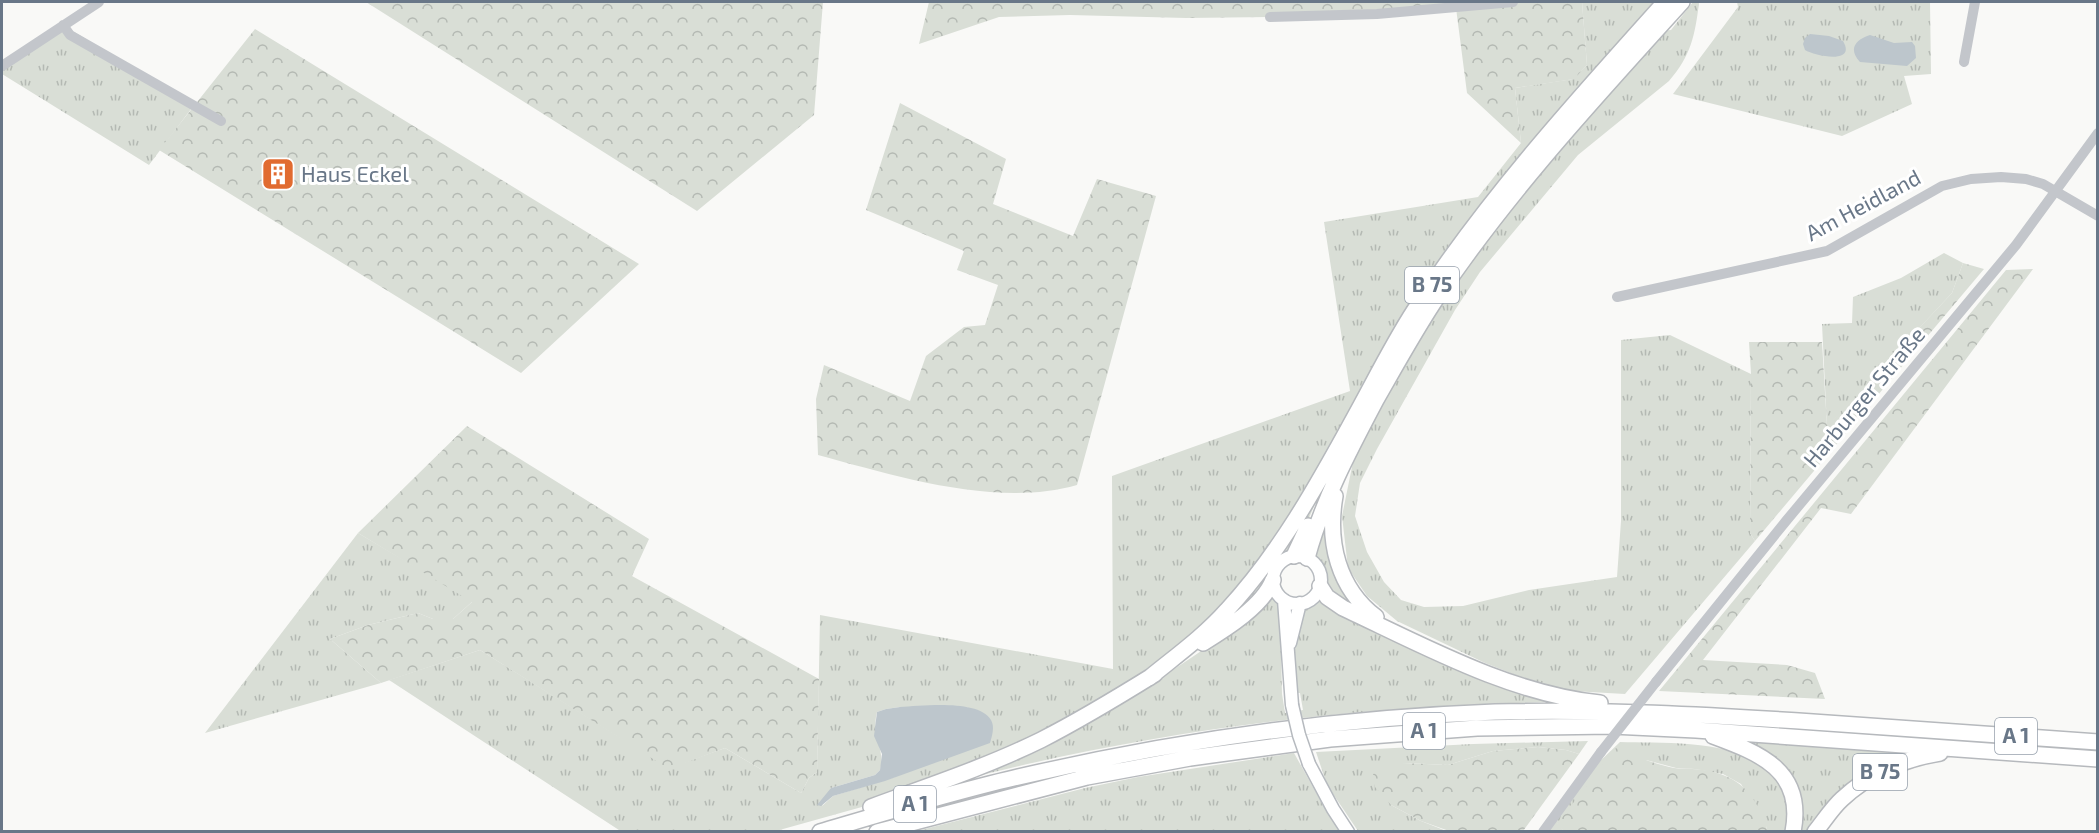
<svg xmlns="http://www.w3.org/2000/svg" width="2099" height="833" font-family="'Exo 2',sans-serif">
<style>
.grass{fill:url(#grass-tufts);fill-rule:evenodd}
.forest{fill:url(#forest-crowns)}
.water{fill:#bdc6cc}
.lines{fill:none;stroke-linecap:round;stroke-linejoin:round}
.major-casing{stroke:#b6babf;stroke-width:15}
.highway-casing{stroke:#b6b9bd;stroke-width:18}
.minor{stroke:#c3c6cb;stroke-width:10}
.major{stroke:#fff;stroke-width:12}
.highway{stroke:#fff;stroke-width:15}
.major-bridge-casing{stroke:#b6babf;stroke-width:15;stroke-linecap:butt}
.minor-bridge{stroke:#c3c6cb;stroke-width:10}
.major-bridge{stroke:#fff;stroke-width:12}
.labels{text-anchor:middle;stroke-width:6;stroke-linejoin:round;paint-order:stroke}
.shield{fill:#fff;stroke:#96a0ac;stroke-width:1.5}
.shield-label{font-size:21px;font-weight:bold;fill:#697788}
.poi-label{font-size:22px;fill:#697788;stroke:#fff;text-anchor:start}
.street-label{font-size:22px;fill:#697788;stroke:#fff}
</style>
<defs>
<pattern id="grass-tufts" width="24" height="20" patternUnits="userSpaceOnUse" patternTransform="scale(1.5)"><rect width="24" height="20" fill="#d9ded6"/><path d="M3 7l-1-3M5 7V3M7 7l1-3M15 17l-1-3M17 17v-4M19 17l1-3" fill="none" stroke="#b4b9b3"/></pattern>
<pattern id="forest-crowns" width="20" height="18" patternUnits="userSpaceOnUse" patternTransform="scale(1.5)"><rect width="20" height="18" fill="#d9ded6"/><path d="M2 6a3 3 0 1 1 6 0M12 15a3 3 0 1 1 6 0" fill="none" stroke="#b4b9b3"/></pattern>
</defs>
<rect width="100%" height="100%" fill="#f9f9f7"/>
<path class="grass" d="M1582,2H1656L1322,466L1257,568L1190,641L1098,703L982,762L894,798L776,831L622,832L389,680L480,650L669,768L725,748L801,793L809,778L817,772L820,615L1113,669L1112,476L1350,391L1324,222L1478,197L1521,143L1515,88L1573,79L1587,65ZM900,707H968L895,777L833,796L822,806L831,788L875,775L880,770C886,751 871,735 877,712L886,709Z
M1693,2L1699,3C1695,35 1691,56 1669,81L1578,155L1480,272L1455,310L1377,449L1360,483L1355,516L1367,552L1384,582L1401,600L1424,607L1463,606L1529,590L1617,577L1621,521V340L1670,335L1751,374L1750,533L1755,541L1625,694L1572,691L1541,685L1485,663L1397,621L1367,596L1348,568L1342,516L1354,457L1410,350L1445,294L1514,202L1662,31L1671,30Z
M1737,2H1930L1931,74L1904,76L1912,104L1842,136L1673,94L1738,7Z
M63,25L194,105L149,165L2,74V66Z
M1944,253L1963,263L1952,293L1827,427L1822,324L1852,323L1853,297L1901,278Z
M1325,480L1296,549L1280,557L1274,564L1269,578L1249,605L1217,626Z
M1329,504V537L1362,610L1333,598L1325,585V574L1314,552Z
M358,533L473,601L453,619H433L418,613L368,625L330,639L381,683L205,733Z
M1271,595L1275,596L1280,606L1282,694L1285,713L1303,710L1300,693H1295C1294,672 1288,628 1300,611C1304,606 1314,601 1320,597L1560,702C1360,705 1160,729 966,779C1073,727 1183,677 1271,595Z
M1588,741L1579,754L1566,750L1538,747L1493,751L1448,765L1404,763L1391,805L1421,821L1449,832L1358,831L1327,785L1316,752L1473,744Z
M1740,741L1928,754L1884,766L1811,831H1796V798Z
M1620,742C1670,744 1770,736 1787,799C1790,809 1787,822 1787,831H1767V828L1741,784L1723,774L1695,769L1676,768L1646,760L1557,824L1564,831L1546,832L1595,766Z
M1294,753L1328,814L1342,831L913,832L1085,788L1138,777Z"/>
<path class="forest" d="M366,2H823L814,115L697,211Z
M929,2H1582L1587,65L1574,79L1515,88L1521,143L1467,93L1456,8L1270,17L1186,18L1070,15L999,17L919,44Z
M255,29L639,264L521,373L159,150Z
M900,103L1006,159L993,204L1073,236L1097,179L1156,196L1077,485C997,508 896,476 818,455L816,399L824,365L910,401L926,356L964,327L985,325L998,285L957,270L964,251L866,210Z
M1963,263L1984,269L1755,541L1750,533L1751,374L1749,342H1822L1827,426L1952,293Z
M2033,269L1851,514L1821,508L1703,660L1787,665L1815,673L1825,699L1659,691L2006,270Z
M467,426L649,539L632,576L819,679L817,772L809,778L801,793L725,748L669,769L480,650L381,683L330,639L368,625L418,613L433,619H453L472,602L358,533Z
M1538,747L1566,750L1579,754L1523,831H1449L1421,821L1391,805L1375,787L1373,774L1404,763L1448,765L1493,751Z
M1616,748C1635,756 1654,764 1674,768C1680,769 1686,768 1692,769C1718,770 1742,779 1755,802C1761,811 1767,821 1767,831H1564L1556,825Z"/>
<path class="water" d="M1810,34L1829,36L1843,41C1857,65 1815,56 1805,50L1803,44L1805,38Z
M1870,35L1894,43L1912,42L1915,46L1916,58L1907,66L1860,62C1848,49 1855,40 1870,35Z
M900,707C923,706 978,699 991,720C995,727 992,736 990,743L885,781L833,796L821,806L817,805L831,788L875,775L880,770L882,754L874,736L877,712L886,709Z"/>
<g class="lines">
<defs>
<path id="major" d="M1273 580a24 24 0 1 1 48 0a24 24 0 1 1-48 0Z
M1284,600L1292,705
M1290,643L1300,603
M1309,764L1333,809L1348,832"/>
<path id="highway" d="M1335,496C1327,542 1338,588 1376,617
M1294,556L1308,526
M1307,558C1322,502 1349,451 1376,400C1395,367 1413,334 1434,302C1506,194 1595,98 1682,2
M1320,586L1327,597L1343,608C1424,646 1511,694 1600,703
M1203,643C1226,629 1263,606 1273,580
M1149,678C1176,656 1204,636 1227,610C1279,554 1318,484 1354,418C1374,382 1392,345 1414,311C1487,199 1576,101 1665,2
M1713,736C1759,753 1805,770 1793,832
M871,807C928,786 986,767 1041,740C1080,720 1118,697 1155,674
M820,832C884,813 949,793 1014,778C1172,741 1333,718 1495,712C1601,709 1707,715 1813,722C1908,728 2003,735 2098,742
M877,832L1087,777L1190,758L1330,739L1477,728L1612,726L1696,730L2098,759
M1815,832C1824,821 1832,808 1842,799C1870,773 1904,759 1940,753"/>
</defs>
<use href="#major" class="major-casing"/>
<use href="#highway" class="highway-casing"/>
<path class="minor" d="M1270,17L1377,14L1513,2
M63,25L70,35L221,121
M1964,62L1975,2
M2,66L99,2
M1617,297L1827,251L1942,186L1971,179L2001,177L2026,179L2043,184L2098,216
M1656,682L1786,521L2016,245L2098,133
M1543,832L1601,752"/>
<use href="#major" class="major"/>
<use href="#highway" class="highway"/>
<defs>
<path id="major-bridge" d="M1292,705L1299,735L1309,764"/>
</defs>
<use href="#major-bridge" class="major-bridge-casing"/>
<path class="minor-bridge" d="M1601,752L1656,682"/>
<use href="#major-bridge" class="major-bridge"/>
</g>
<defs>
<symbol id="building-square" viewBox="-11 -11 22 22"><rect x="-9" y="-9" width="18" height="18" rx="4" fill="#e16b30" stroke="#fff"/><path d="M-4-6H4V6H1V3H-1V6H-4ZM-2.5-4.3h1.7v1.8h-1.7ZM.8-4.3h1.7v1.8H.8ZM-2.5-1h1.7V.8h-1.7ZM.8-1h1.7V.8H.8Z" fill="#fff"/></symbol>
</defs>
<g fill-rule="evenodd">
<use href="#building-square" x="259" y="155" width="38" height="38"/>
</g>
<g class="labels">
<g class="shield">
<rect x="1405" y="267" width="54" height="36" rx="4.5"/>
<rect x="1403" y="713" width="42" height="36" rx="4.5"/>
<rect x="1995" y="718" width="42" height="36" rx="4.5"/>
<rect x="1853" y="754" width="54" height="36" rx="4.5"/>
<rect x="894" y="786" width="42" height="36" rx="4.5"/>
</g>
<g class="shield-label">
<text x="1432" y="292">B 75</text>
<text x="1424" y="738">A 1</text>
<text x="2016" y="743">A 1</text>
<text x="1880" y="779">B 75</text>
<text x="915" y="811">A 1</text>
</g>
<g class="poi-label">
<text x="301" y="182">Haus Eckel</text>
</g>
<g class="street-label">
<text transform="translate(1863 205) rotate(-28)" y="8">Am Heidland</text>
<text transform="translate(1864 397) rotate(-50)" y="8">Harburger Straße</text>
</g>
</g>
<rect width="2099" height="833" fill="none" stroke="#697788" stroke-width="6"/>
</svg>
